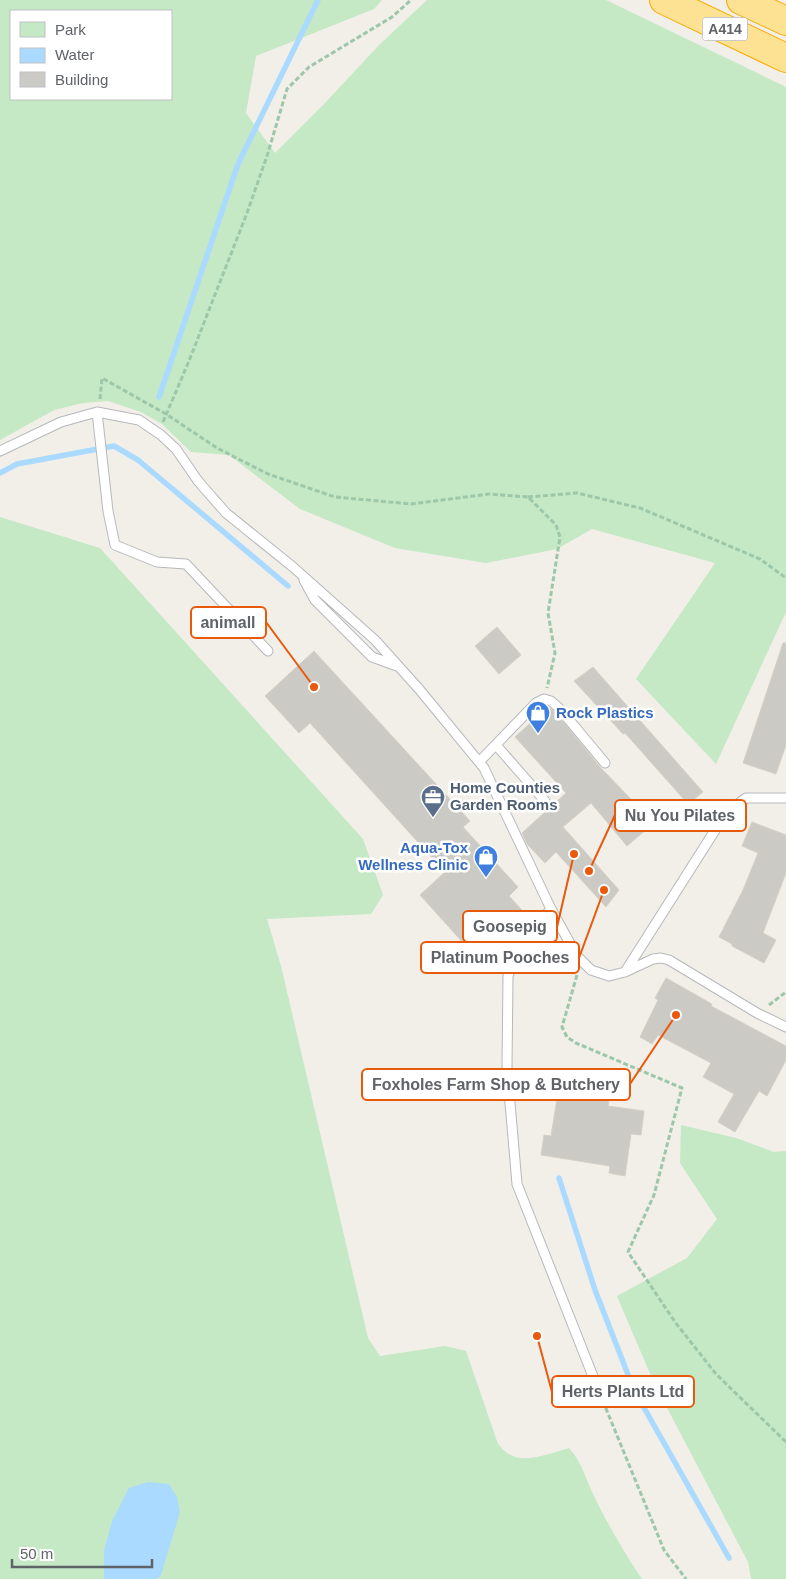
<svg xmlns="http://www.w3.org/2000/svg" width="786" height="1579" font-family="Helvetica,sans-serif">
<style>
.green{fill:#c5e8c5;fill-rule:evenodd}
.water{fill:#aadaff}
.lines{fill:none;stroke-linecap:round;stroke-linejoin:round}
.stream{stroke:#aadaff;stroke-width:5.5}
.building{fill:#cccac5;stroke:#d6d1c6}
.lane-casing{stroke:#b5b8bc;stroke-width:11}
.highway-casing{stroke:#f9ab00;stroke-width:30}
.path{stroke:#9cc7a9;stroke-width:3;stroke-dasharray:5 2.5;stroke-linecap:butt}
.lane{stroke:#fff;stroke-width:9}
.highway{stroke:#fde293;stroke-width:28}
.labels{text-anchor:middle;stroke-width:5;stroke-linejoin:round;paint-order:stroke}
.shield{fill:#fff;stroke:#8f9295;stroke-width:1}
.shield-label{font-size:14px;font-weight:bold;fill:#5f6368}
.shop-label{font-size:15px;font-weight:bold;fill:#366cbe;stroke:#fff;text-anchor:start}
.service-label{font-size:15px;font-weight:bold;fill:#4e5e75;stroke:#fff;text-anchor:start}
.leader{fill:none;stroke:#e8590c;stroke-width:2}
.callout-dot{fill:#e8590c;stroke:#fff;stroke-width:2}
.callout{fill:#fff;stroke:#e8590c;stroke-width:2}
.callout-label{font-size:16px;text-anchor:middle;font-weight:bold;fill:#5f6368}
</style>
<rect width="100%" height="100%" fill="#f1efe8"/>
<path class="green" d="M0,0H382L374,9L256,56L246,113L275,153L325,103L379,45L427,0H606L786,87V612L716,764L636,679L715,563L592,529L557,549L486,563L395,548L300,509L229,455L191,452L162,424L141,412L108,401L83,403L54,410L0,440ZM11,11H171V99H11Z
M0,517L100,548L363,839L383,895L371,914L267,919L281,966L368,1338L380,1356L445,1346L466,1351L498,1444C501,1447 504,1451 507,1453C524,1465 551,1453 569,1448C582,1462 586,1480 594,1496C608,1525 624,1552 642,1579H0Z
M681,1125L736,1138L774,1152L786,1151V1579H751L748,1562L654,1383L617,1296L687,1258L717,1219L680,1163Z"/>
<path class="water" d="M148,1482L169,1484L177,1497L180,1512L161,1575L157,1579H104V1551L112,1521L129,1488Z"/>
<g class="lines">
<path class="stream" d="M159,397L238,164L318,0
M0,473L17,464L114,446L138,460L288,586
M559,1178L595,1290L634,1390L729,1558"/>
</g>
<path class="building" d="M497,627L521,655L499,674L475,646Z
M783,643H786V745L776,774L743,763Z
M314,651L470,821L463,827L518,887L509,896L532,921L484,966L420,895L445,872L310,723L299,733L265,696Z
M593,667L703,792L688,804L625,733L623,734L574,681Z
M548,707L556,713L600,767L654,823L627,846L591,803L563,827L619,890L606,907L556,852L545,863L527,844L522,833L566,793L515,737Z
M752,822L786,835V873L763,933L776,940L764,963L732,946V944L719,937L743,890L758,853L742,846Z
M666,978L712,1004L711,1006L786,1046V1060L767,1096L759,1091L735,1132L718,1122L734,1094L703,1077L711,1063L658,1035L652,1044L640,1037L658,1000L655,998Z
M560,1080L611,1089L608,1106L644,1111L641,1135L631,1134L625,1176L609,1173L610,1166L541,1155L544,1135L551,1136Z"/>
<g class="lines">
<defs>
<path id="lane" d="M97,412L108,511L115,545L157,562L186,564L268,651
M0,451L61,422L97,412L139,420L161,435L176,449L198,481L226,513L293,567L375,640L419,689L484,768L551,909L520,944L508,976L507,1068L517,1184L596,1384
M304,580L315,600L372,657L397,666
M496,745L545,801
M479,762L536,703L544,699L551,701L560,709L605,763
M551,909L577,956L591,970L609,976L625,972L653,959L661,958L669,960L757,1013L786,1027
M625,972L726,813L746,798H786"/>
<path id="highway" d="M664,0L786,58
M741,0L786,21"/>
</defs>
<use href="#lane" class="lane-casing"/>
<use href="#highway" class="highway-casing"/>
<path class="path" d="M100,399L102,378L166,414L217,448L268,474L335,497L411,504L489,494L528,497L556,525L560,537L548,613L555,653L547,688
M163,422L189,361L247,213L267,156L287,89L309,67L392,17L411,0
M528,497L577,493L640,508L760,559L786,578
M577,975L562,1027L567,1037L576,1043L682,1088L654,1195L628,1252L675,1322L716,1374L786,1442
M769,1005L786,992
M600,1394L664,1550L686,1579"/>
<use href="#lane" class="lane"/>
<use href="#highway" class="highway"/>
</g>
<defs>
<symbol id="shop-pin" viewBox="-11 -11 22 30"><path d="M0 17L-7.5 6A9.5 9.5 0 1 1 7.5 6Z" fill="#3f7fe0" stroke="#fff"/><path d="M-5-2.5h2.3a2.7 3.5 0 0 1 5.4 0H5L5.5 6h-11ZM-1.5-2.5h3a1.5 2.3 0 0 0-3 0Z" fill="#fff"/></symbol>
<symbol id="office-pin" viewBox="-11 -11 22 30"><path d="M0 17L-7.5 6A9.5 9.5 0 1 1 7.5 6Z" fill="#5c6f8a" stroke="#fff"/><path d="M-6-3h4V-5.5h4V-3h4V5H-6ZM-1-4.5V-3h2v-1.5ZM-6 0V1H6V0Z" fill="#fff"/></symbol>
</defs>
<g fill-rule="evenodd">
<use href="#shop-pin" x="524" y="699" width="28" height="38"/>
<use href="#office-pin" x="419" y="783" width="28" height="38"/>
<use href="#shop-pin" x="472" y="843" width="28" height="38"/>
</g>
<g class="labels">
<rect class="shield" x="702.5" y="17.5" width="45" height="23" rx="4"/>
<g class="shield-label">
<text x="725" y="34">A414</text>
</g>
<g class="shop-label">
<text x="556" y="718">Rock Plastics</text>
<text x="468" y="853" text-anchor="end">Aqua-Tox<tspan x="468" dy="17">Wellness Clinic</tspan></text>
</g>
<g class="service-label">
<text x="450" y="793">Home Counties<tspan x="450" dy="17">Garden Rooms</tspan></text>
</g>
</g>
<path class="leader" d="M314 687L266 622M589 871L615 815M574 854L557 927M604 890L579 958M676 1015L630 1084M537 1336L552 1392"/>
<g class="callout-dot">
<circle cx="314" cy="687" r="5"/>
<circle cx="589" cy="871" r="5"/>
<circle cx="574" cy="854" r="5"/>
<circle cx="604" cy="890" r="5"/>
<circle cx="676" cy="1015" r="5"/>
<circle cx="537" cy="1336" r="5"/>
</g>
<g class="callout">
<rect x="191" y="607" width="75" height="31" rx="5"/>
<rect x="615" y="800" width="131" height="31" rx="5"/>
<rect x="463" y="911" width="94" height="31" rx="5"/>
<rect x="421" y="942" width="158" height="31" rx="5"/>
<rect x="362" y="1069" width="268" height="31" rx="5"/>
<rect x="552" y="1376" width="142" height="31" rx="5"/>
</g>
<g class="callout-label">
<text x="228" y="628">animall</text>
<text x="680" y="821">Nu You Pilates</text>
<text x="510" y="932">Goosepig</text>
<text x="500" y="963">Platinum Pooches</text>
<text x="496" y="1090">Foxholes Farm Shop &amp; Butchery</text>
<text x="623" y="1397">Herts Plants Ltd</text>
</g>
<rect x="10" y="10" width="162" height="90" fill="#ffffff" stroke="#bfc1c3"/>
<rect x="20" y="22" width="25" height="15" fill="#c5e8c5" stroke="#bfc1c3"/>
<text x="55" y="35" font-size="15" fill="#5f6368">Park</text>
<rect x="20" y="48" width="25" height="15" fill="#aadaff" stroke="#bfc1c3"/>
<text x="55" y="60" font-size="15" fill="#5f6368">Water</text>
<rect x="20" y="72" width="25" height="15" fill="#cccac5" stroke="#bfc1c3"/>
<text x="55" y="85" font-size="15" fill="#5f6368">Building</text>
<path d="M12 1559v8h140v-8" fill="none" stroke="#5f6368" stroke-width="2.5"/>
<text x="20" y="1559" font-size="15" fill="#5f6368" stroke="#ffffff" stroke-width="4" paint-order="stroke">50 m</text>
</svg>
